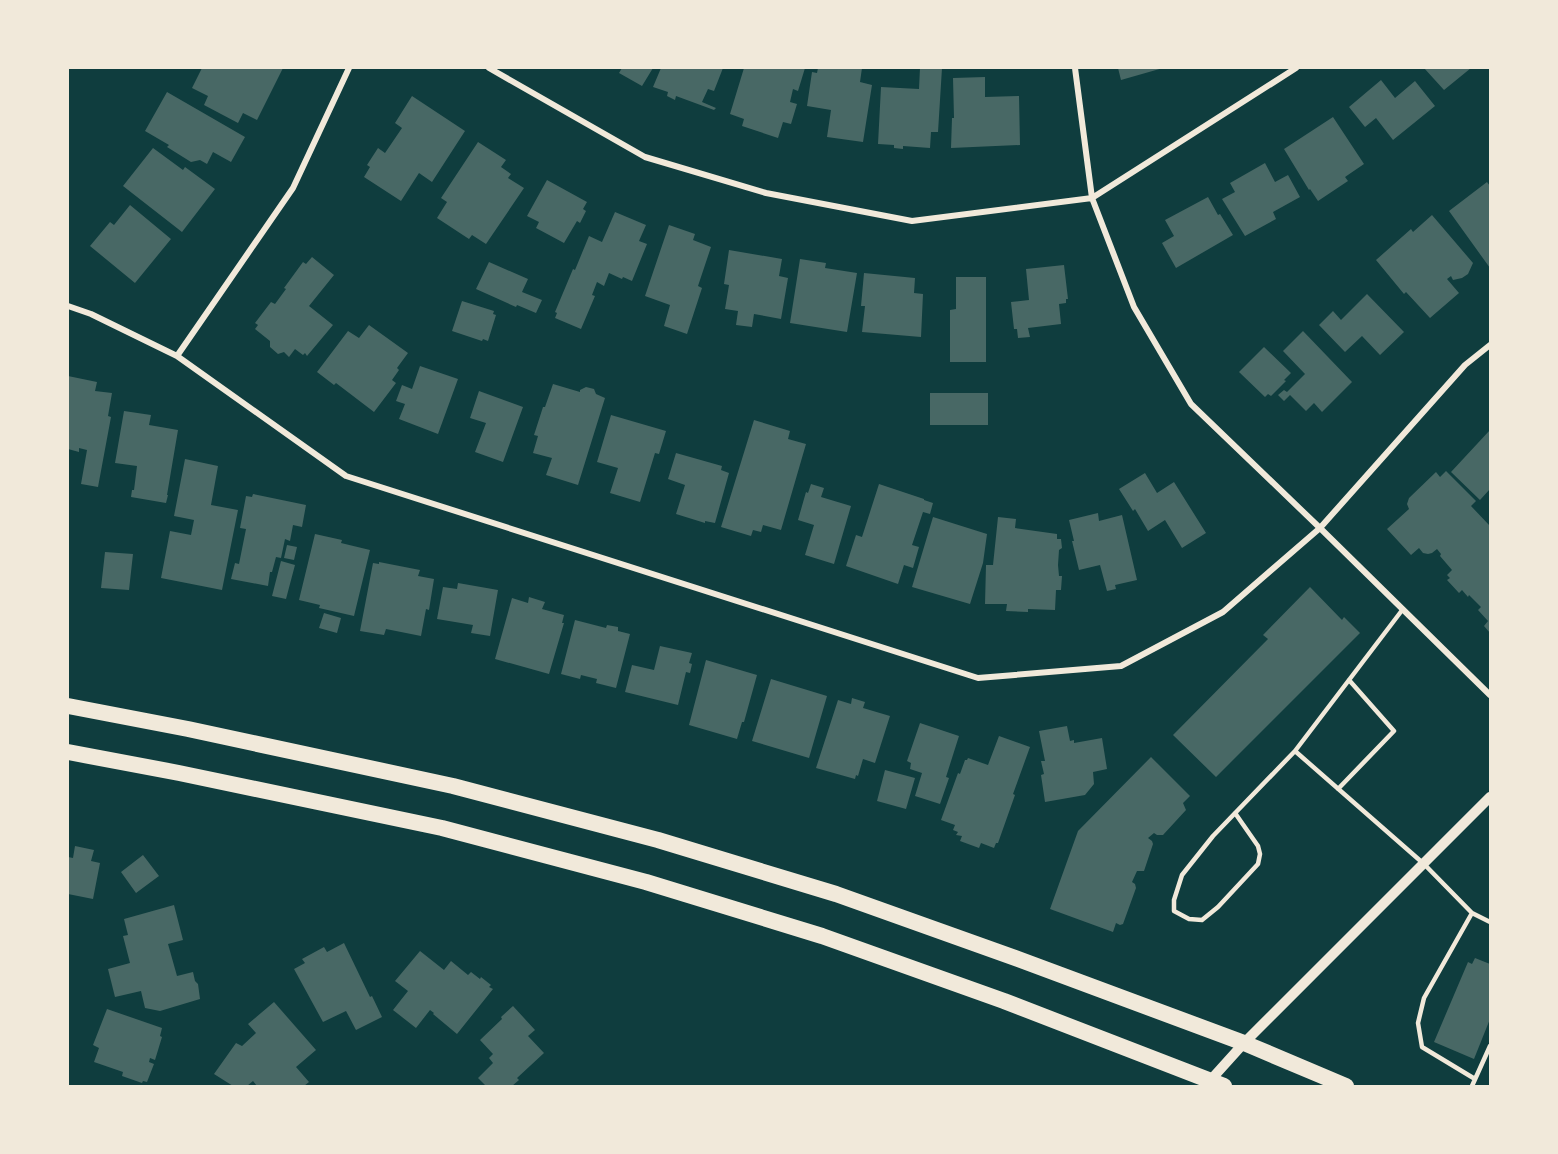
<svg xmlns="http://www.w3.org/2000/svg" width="1558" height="1154" font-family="'Archivo Narrow',sans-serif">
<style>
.building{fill:#486865}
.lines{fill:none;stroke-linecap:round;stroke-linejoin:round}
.service{stroke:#f1e9da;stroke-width:4.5}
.minor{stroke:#f1e9da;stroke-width:6}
.tertiary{stroke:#f1e9da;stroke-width:10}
.trunk{stroke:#f1e9da;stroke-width:16}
</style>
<rect width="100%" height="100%" fill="#0f3d3e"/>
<path class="building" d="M202,68H283L257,120L243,113L238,123L204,105L208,96L192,88Z
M622,68H653L642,86L619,73Z
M661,68H723L714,91L708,89L702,102L716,108L714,110L676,96L675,100L667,96L668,92L653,87Z
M744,68H805L798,91L793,89L790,102L797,104L791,124L783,122L778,138L742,126L744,119L730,114Z
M818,68H862L860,82L872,85L863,142L827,137L831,110L807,106L812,72L817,73Z
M920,68H942L938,132H931L930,148L903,146V149L894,148V145L878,144L881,87L919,89Z
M1118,68H1163L1121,80Z
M1424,68H1471L1444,90Z
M985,77V97L1019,96L1020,145L951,148L952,118H954L953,78Z
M1381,80L1395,98L1415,81L1435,106L1393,140L1376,118L1365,127L1349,107Z
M167,92L245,137L231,162L213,152L207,164L200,160L191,162L167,147L169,145L145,131Z
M412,96L465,131L432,182L419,173L401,201L364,177L370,167L367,165L378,148L385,153L402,128L395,123Z
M1333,117L1364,164L1345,177L1348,181L1318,201L1310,189L1309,190L1284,149Z
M478,142L506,160L501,167L511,174L508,178L524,188L486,244L472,235L469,239L437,218L447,202L441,198Z
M153,148L183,170L185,167L215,189L182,232L123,186Z
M1265,163L1275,182L1288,175L1300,197L1273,212L1276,219L1245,236L1222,199L1235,192L1230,183Z
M547,180L587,202L583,209L586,211L580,223L577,221L564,243L536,228L539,222L527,216Z
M1487,182L1490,186V268L1449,211Z
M1208,197L1218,215L1220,214L1233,235L1176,268L1162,243L1174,236L1165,220Z
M130,205L171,239L135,283L90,246L110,222L114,225Z
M615,212L646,225L639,241L647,244L632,281L623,277L622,279L609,273L604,286L597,282L592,295L595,296L581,329L555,318L557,313L555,312L573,269L575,270L589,236L602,242Z
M1432,215L1473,263L1468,274L1462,278L1453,280L1451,276L1447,279L1459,293L1430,318L1406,292L1404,294L1376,260L1411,229L1413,232Z
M669,225L695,234L693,240L711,247L698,286L702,288L687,334L664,326L670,305L645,296Z
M729,250L782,259L779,276L788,278L781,319L754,314L752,327L736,325L738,311L725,309L729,285L724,284Z
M312,257L334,275L309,306L333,325L307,356L305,353L303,355L295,349L289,357L284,352L278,354L270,347V341L255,329L258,325L255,323L271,302L275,304L286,289L284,288L303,262L306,264Z
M800,259L826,263L825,268L857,273L847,332L790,323Z
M489,262L528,279L522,292L542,300L536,313L517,305L516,307L476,289Z
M1064,265L1068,299H1066V303L1059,304L1061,324L1028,328L1030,337L1018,338L1017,329H1014L1011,302L1029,300L1026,269Z
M864,273L915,278L914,293L923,294L921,337L862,332L865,306H861Z
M956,277H986V362H950V310L956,309Z
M1367,294L1404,332L1380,355L1362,336L1345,352L1319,325L1333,311L1341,320Z
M462,301L494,311L493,314L496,315L488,341L483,339L482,341L452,331Z
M369,325L408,353L397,368L399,370L392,380L396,383L374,412L336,383L334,385L317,372L348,331L359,338Z
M1303,331L1352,382L1322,412L1314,403L1306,411L1290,395L1284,401L1278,395L1284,390L1287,392L1305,374L1283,351Z
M1264,347L1291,373L1284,380L1286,381L1271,396L1268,394L1265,397L1239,372Z
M420,366L458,379L438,434L399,419L405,404L396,401L402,385L412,389Z
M68,376L97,382L95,391L112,393L108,416L111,417L98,487L81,484L87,450L79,448V452L68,449Z
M553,384L580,392V390L586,387L594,389L596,394L605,398L578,485L546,475L552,458L533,453L538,436L534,435L543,407H545Z
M479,391L523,407L503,462L475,452L486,423L470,418Z
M930,393H988V425H930Z
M124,411L151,415L149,425L178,430L167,495H168L166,503L131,497L132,490H134L137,466L115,463Z
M611,415L666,431L659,454L655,453L640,502L610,493L618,468L597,462Z
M754,420L790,431L788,439L806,444L781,530L763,525L761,532L753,530L751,536L721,527Z
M1490,430V489L1480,500L1451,472Z
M676,453L722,466L721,470L729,473L715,523L705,521V523L676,514L685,485L668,479Z
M185,459L218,466L211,505L238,510L222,590L161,578L170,531L191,535L194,520L174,516Z
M1446,471L1476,501L1471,506L1490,526V633L1484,626L1488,621L1478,610L1481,607L1469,595L1468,597L1462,590L1459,593L1447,580L1450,578L1447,575L1452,570L1440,556L1441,554L1437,549L1432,553L1428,554L1423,553L1419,548L1411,555L1387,529L1409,509L1407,504L1409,498L1436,472L1440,477Z
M1145,473L1157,493L1174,482L1206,533L1182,548L1165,520L1148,531L1135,509L1133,511L1119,489Z
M811,484L824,488L821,497L851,506L834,564L805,555L814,525L798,520L806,492L808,493Z
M879,484L924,499V500L933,503L930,514L923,512L912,545L919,547L913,568L904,565L898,584L846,566L856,535L862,537Z
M253,494L306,505L302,527L293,525L290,541L285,539L281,558L276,557L272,572H270L268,586L231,579L235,563L239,564L246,529L240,528L246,496L252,497Z
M1098,513L1099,521L1122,515L1137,580L1115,585L1116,589L1107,591L1100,565L1079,570L1072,541H1074L1069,520Z
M933,517L987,534L983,563L970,604L912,587Z
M998,517L1016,519L1015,528L1057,534V539H1061L1062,548L1059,550L1058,565L1059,576H1062L1061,590H1056L1055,610L1028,609V612L1006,611L1007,604H985L986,565H993Z
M315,534L342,540L341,543L370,550L354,616L319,608L320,605L299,600Z
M287,545L297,547L294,560L284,558Z
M105,552L133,554L129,590L101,588Z
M281,561L295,565L286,599L272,596Z
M379,562L420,570L418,576L434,579L429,610L426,609L421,636L386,629L384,635L360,631L373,563L379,564Z
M458,583L498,590L490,636L471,633L473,625L437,619L443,587L457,589Z
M1310,587L1342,620L1344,617L1360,633L1216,777L1173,735L1268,639L1263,635Z
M529,597L545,602L542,609L564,615L562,623H564L549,674L495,659L512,598L528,603Z
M324,613L341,618L337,633L319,628Z
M575,620L606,628L607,625L618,627V631L630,634L616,688L596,683L597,679L581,675L580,679L561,674Z
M660,646L692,653L689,663L692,664L690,673L686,672L678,705L625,692L632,665L654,670Z
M706,660L757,675L744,722H742L737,739L689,725Z
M771,679L827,696L809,758L752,741Z
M852,698L865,702L863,708L890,716L875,763L863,759L858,776L856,775L855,779L816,768L838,700L851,704Z
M920,723L959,736L946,777L949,778L940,804L915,796L922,773L910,769L911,763L907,761Z
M1067,726L1070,741L1074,740V743L1102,738L1107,769L1093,772L1094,784L1085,795L1045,802L1041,775L1044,774L1041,761H1045L1039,731Z
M999,736L1030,747L1013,794L1015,795L998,843H996L994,848L981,843L979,848L960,841L962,836L956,835L958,832L953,830L955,825L941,820L958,773L960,774L965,760H967L968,758L988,765Z
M1151,757L1190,796L1183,803L1186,810L1163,835H1157L1154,833L1148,838L1152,841L1153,844L1144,871H1137L1132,882L1135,884L1136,888L1123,924L1120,925L1116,923L1113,932L1050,909L1078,831Z
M885,770L915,778L906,809L877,801Z
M75,846L94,850L91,861L100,863L93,899L68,894V857L73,858Z
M143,855L159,876L136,893L121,872Z
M174,905L183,940L168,944L177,976L193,972L195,981L198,984L200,999L160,1011L145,1008L141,991L115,997L108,969L130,963L123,936L128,935L124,919Z
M344,943L370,997L372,996L382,1017L356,1030L346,1011L323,1022L294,969L305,963L302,959L324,947L327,952Z
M420,951L444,970L451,961L468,975L471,972L480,979L481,977L491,985L489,987L493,989L457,1034L433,1014L434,1013L430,1010L416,1028L393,1010L408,991L395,981Z
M1475,958L1490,964V1019L1474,1059L1434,1042L1468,962L1472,964Z
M274,1002L316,1050L296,1067L309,1082L304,1086H257L253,1081L247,1086H233L214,1074L236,1043L242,1046L256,1033L248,1024Z
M513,1006L535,1030L528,1036L544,1053L517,1078L519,1080L512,1086H486L478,1078L493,1063L489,1058L493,1054L480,1040L502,1019L501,1017Z
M107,1009L162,1028L160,1036L162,1037L155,1060L150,1058L149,1062L154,1064L147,1082L143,1081L142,1083L122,1076L123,1072L94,1062L99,1048L93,1045Z"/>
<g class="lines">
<path class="service" d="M1403,609L1295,751L1424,864L1472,913L1490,922
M1338,789L1394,731L1349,680
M1235,813L1258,846L1260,854L1258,864L1218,907L1202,920L1189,919L1174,911V900L1182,875L1213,836L1295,751
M1472,913L1424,998L1418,1023L1422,1047L1475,1079
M1472,1086L1490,1046"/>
<path class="minor" d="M489,68L645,157L766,193L912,221L1092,198L1296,68
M1075,68L1092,198L1134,307L1191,404L1320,528L1490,695
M68,306L91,314L177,356L346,476L978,678L1121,666L1223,612L1320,528L1465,365L1490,345
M177,356L293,188L349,68"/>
<path class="tertiary" d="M1207,1084L1244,1043L1490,797"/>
<path class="trunk" d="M68,706L188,729L453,786L658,840L836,894L1018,959L1244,1043L1346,1086
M68,752L179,773L442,828L646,882L822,936L1004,1001L1224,1086"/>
</g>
<rect width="1558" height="1154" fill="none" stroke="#f1e9da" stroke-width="138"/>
</svg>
